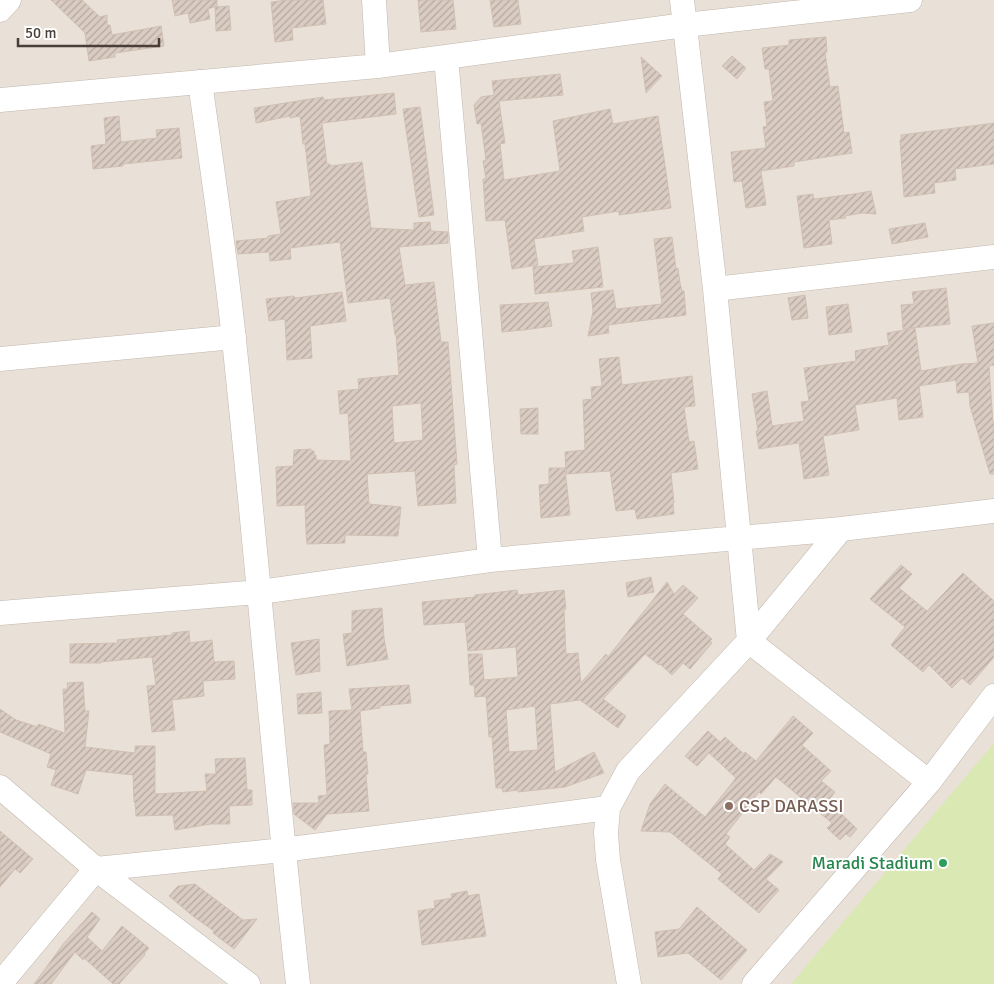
<svg xmlns="http://www.w3.org/2000/svg" width="994" height="984" font-family="Signika,sans-serif">
<style>
.residential{fill:#e9e1d8}
.pitch{fill:#dae9b3}
.building{fill:url(#building-hatch);stroke:#d1c0b2;fill-rule:evenodd}
.lines{fill:none;stroke-linecap:round;stroke-linejoin:round}
.minor-casing{stroke:#c1b6ac;stroke-width:25}
.minor{stroke:#fff;stroke-width:24}
.education-dot{fill:#8d6e63;stroke:#fff;stroke-width:2}
.leisure-dot{fill:#2e9e5b;stroke:#fff;stroke-width:2}
.labels{text-anchor:middle;stroke-width:4;stroke-linejoin:round;paint-order:stroke}
.education-label{font-size:18px;fill:#785e54;stroke:#fff;text-anchor:start}
.leisure-label{font-size:18px;fill:#27864d;stroke:#fff;text-anchor:end}
</style>
<defs>
<pattern id="building-hatch" width="6" height="6" patternUnits="userSpaceOnUse" patternTransform="scale(1.25)"><rect width="6" height="6" fill="#daccc2"/><path d="M-1 1l2-2M0 6l6-6M5 7l2-2" fill="none" stroke="#b3a79f"/></pattern>
</defs>
<rect width="100%" height="100%" fill="#f5f0ea"/>
<path class="residential" d="M0,0H994V984H0Z"/>
<path class="pitch" d="M994,743V984H791Z"/>
<path class="building" d="M51,0H82L100,17L107,15V25H110L112,35L161,26L164,46L115,53V57L89,61L85,33Z
M172,0H217V6L208,9L210,19L190,23L188,13L175,16Z
M286,0H323L326,24L292,28L293,40L275,42L271,2Z
M418,0H453L456,29L421,32Z
M490,0H518L521,24L494,27Z
M229,6L231,30L216,31L215,7Z
M826,37L827,52H825L830,87L838,86L844,133L849,132L852,153L794,162V166L761,171L766,205L746,208L742,181L734,182L731,152L766,148L763,127L767,126L764,102L773,101L769,69H765L762,48L789,45V40Z
M732,56L746,68L737,79L722,66Z
M641,57L662,76L646,93Z
M560,74L563,95L499,101L505,143L500,144L504,180L560,171L553,121L610,109L613,124L658,116L671,208L619,215V211L582,217L584,231L534,239L538,265L512,269L505,220L486,221L483,179H486L483,161L486,160L481,123L477,124L474,105L481,97L494,95L492,81Z
M394,93L396,114L322,123L327,164H330V166L362,162L371,228L414,230V223L430,222L431,231L448,232V243L399,247L405,285L434,282L441,342H448L457,464L454,465L456,503L418,506L415,471L367,474L369,504L401,507L398,536L345,535V543L307,544L306,533L305,505L277,506L276,467L293,466L294,450L311,449V451H314V455H316V460L351,461L348,413L340,414L338,391L359,389L358,379L399,375L396,335H395L390,298L348,303L340,242L290,248L291,259L270,261L269,252L238,254L236,241L268,238V236L281,234L276,202L311,196L305,144H303L300,116L290,118V116L256,123L254,108L323,97L324,100ZM421,403L423,440L394,443L392,406Z
M420,107L434,215L419,217L403,109Z
M119,116L121,142L157,138L156,130L179,128L182,158L123,164V166L93,169L91,146L106,144L104,118Z
M994,123V164L955,169L956,180L934,183L935,193L904,197L900,140H901V135Z
M871,191L876,214L861,213L845,216L846,218L829,220L832,244L804,248L797,196L813,194L814,199L854,194Z
M925,223L928,237L892,244L889,229Z
M672,237L676,269L678,268L680,283L682,291H684L686,315L608,325L609,333L588,336L593,311L591,293L613,290L616,309L662,304L654,239Z
M598,247L603,287L535,294L533,267L574,263L572,251Z
M946,288L950,324L903,329L901,305L914,304L912,292Z
M342,292L346,321L310,326L312,358L287,360L285,319L269,321L266,299L294,296L295,298Z
M805,295L808,318L792,320L788,298Z
M548,302L552,326L524,330L502,332L500,305Z
M848,304L852,332L829,335L826,307Z
M994,323V365L989,366L993,423H994V474H990L970,406L969,392L957,393L956,380L919,386L923,417L899,420L897,398L855,405L859,430L823,436L829,475L804,479L799,443L759,449L756,431H758L752,394L767,391L772,426L804,421L801,402L809,401L804,368L856,361L855,351L889,345L887,333L915,328L921,371L962,364L978,363L972,326Z
M619,357L622,385L692,376L695,406L684,407L689,442L694,441L698,469L671,473L674,503H673L674,514L637,519L635,509L616,511L610,471L566,474L565,452L585,450L583,400L592,399L591,387L602,386L599,359Z
M538,408V434H521L520,409Z
M549,468H565L570,515L541,518L539,485L549,484Z
M901,565L912,574L899,588L927,611L963,573L994,601V657L970,685L962,678L952,688L929,665L923,672L891,645L905,627L870,599Z
M651,577L654,592L628,597L626,583Z
M667,582L674,594L683,585L698,598L683,614L712,639L710,641L712,643L690,669L683,663L672,675L660,664L659,665L645,654L603,699L626,716L618,728L580,700L550,704L555,772L594,752L604,773L565,787L518,792V790L503,792L502,788H496L492,737H489L486,696L475,697L474,685H470L468,654H482L484,680L518,677L516,647L468,651L465,622L424,625L422,602L475,597V595L517,590L518,595L564,590L566,609H564L566,654L578,653L581,683L606,654L608,657ZM535,706L538,750L509,752L506,710Z
M382,608L384,638L388,659L347,666L343,634L352,633V611Z
M189,631L190,643L212,640L214,662L234,661L235,679L203,681L204,696L172,700L175,730L152,732L147,686L156,685L152,657L101,662V663H70V644L118,643L117,640L172,635V633Z
M319,639L320,671L296,675L291,643Z
M83,682L85,711H89L85,747L135,753V746H155V794L207,791L205,774H216L215,759L245,758L247,790H252V805L229,806L230,824H211L175,830L173,815L136,816L135,802H134L133,775L86,770L78,794L51,785L56,770L47,767L51,754L0,732V709L16,720L38,727V724L65,733L63,689H68L67,683Z
M409,685L411,703L380,706V708L360,711L363,752H366L368,774H366L369,811L327,814L315,830L294,814L293,803H319L318,796L327,795L324,745L330,744L329,711L352,710L349,689Z
M321,692L322,713L298,714L297,694Z
M793,716L813,733L802,745L831,771L821,781L835,792L828,801L857,829L850,837L846,834L840,840L827,828L832,823L776,777L761,794L759,792L726,834L730,837L725,844L754,870L770,854L783,862L766,879L779,890L759,913L718,879L722,874L670,832L641,831L650,804L665,784L705,817L736,778L709,753L697,766L685,756L708,731L720,742L725,737L744,754L745,752L756,761Z
M0,831L33,859L20,873L15,869L0,887Z
M195,884L243,920L257,919L234,949L213,933L214,931L194,917L169,896L178,886Z
M467,891L468,896L479,894L486,936L422,945L418,911L435,908L434,901L452,898L451,894Z
M697,907L747,950L721,980L688,953L658,957L655,932L679,929Z
M92,912L100,919L87,937L102,951L122,926L149,948L144,954L145,955L119,984H113L84,958L83,960L75,952L51,984H34L64,943Z"/>
<g class="lines">
<defs>
<path id="minor" d="M374,0L378,66
M682,0L715,289L749,641L929,782
M0,10L9,0
M446,57L490,560
M200,82C212,168 225,254 234,340C257,555 274,770 298,984
M0,100L378,66L685,25L910,0
M715,289L994,257
M0,359L234,337
M0,613L260,592L490,560L841,529L994,511
M0,787L96,869L248,984
M0,984L96,869L283,850L608,808
M629,984L608,860L606,833L608,808L628,771L749,641L841,529
M754,984L929,782L994,696"/>
</defs>
<use href="#minor" class="minor-casing"/>
<use href="#minor" class="minor"/>
</g>
<circle class="education-dot" cx="729" cy="806" r="5"/>
<circle class="leisure-dot" cx="943" cy="863" r="5"/>
<g class="labels">
<g class="education-label">
<text x="739" y="812">CSP DARASSI</text>
</g>
<g class="leisure-label">
<text x="933" y="869">Maradi Stadium</text>
</g>
</g>
<path d="M18 38v8h141v-8" fill="none" stroke="#493f38" stroke-width="2.5"/>
<text x="25" y="38" font-size="15" fill="#493f38" stroke="#ffffff" stroke-width="4" paint-order="stroke">50 m</text>
</svg>
